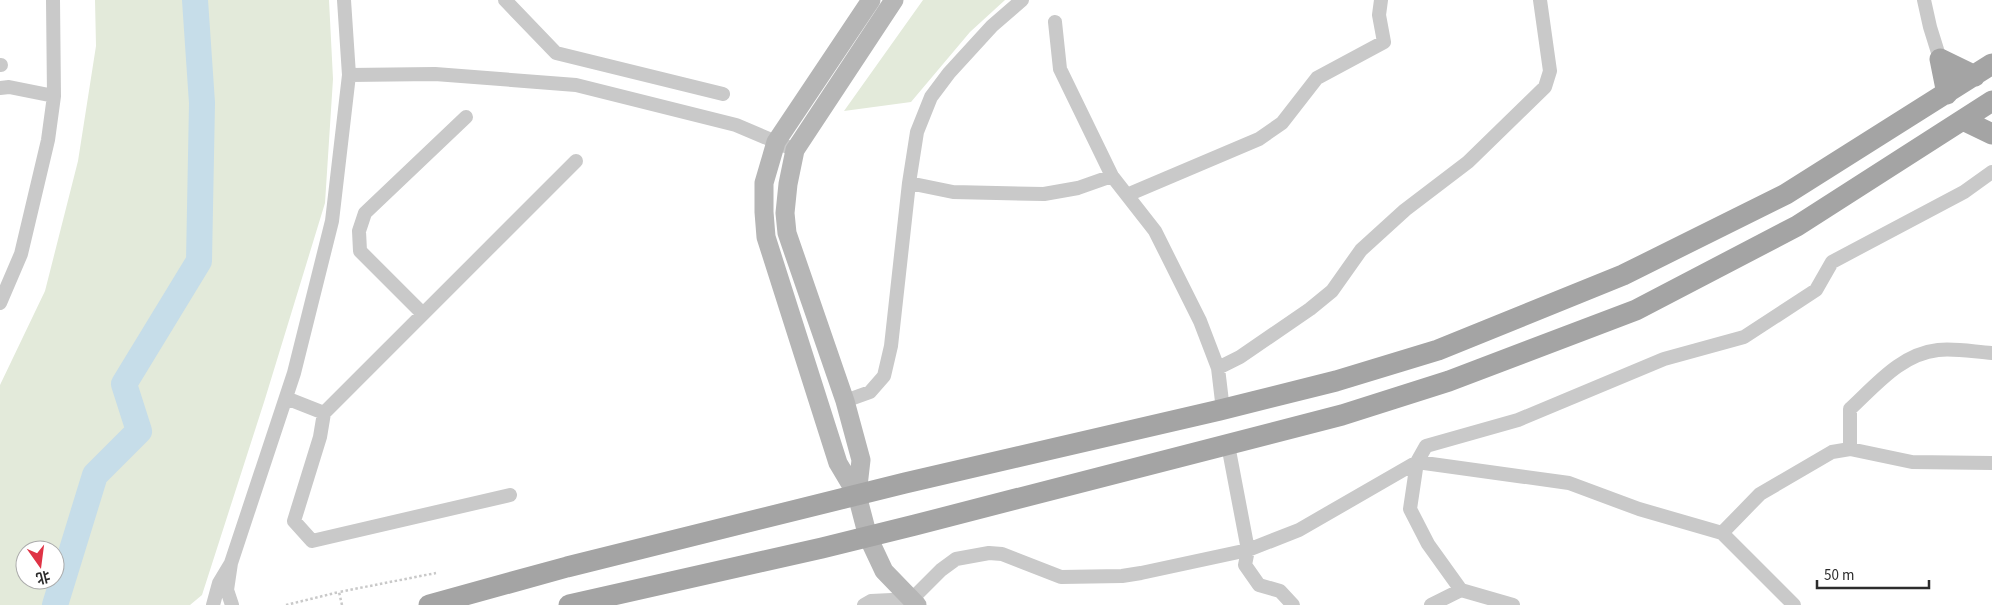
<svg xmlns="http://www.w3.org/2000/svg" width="1992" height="605" font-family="'Source Sans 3','Noto Sans SC',sans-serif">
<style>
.green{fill:#e3eada;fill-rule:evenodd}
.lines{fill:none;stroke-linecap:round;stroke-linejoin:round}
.river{stroke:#c6dde9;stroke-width:26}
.path{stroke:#c9c9c9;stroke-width:2.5;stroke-dasharray:2.5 2.5;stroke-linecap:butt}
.minor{stroke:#c9c9c9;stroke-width:14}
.secondary{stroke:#b6b6b6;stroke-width:19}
.primary{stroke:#a4a4a4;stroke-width:21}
</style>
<rect width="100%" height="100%" fill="#fff"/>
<path class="green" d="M95,0H329L333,79L325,203L265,399L202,595L190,605H0V385L45,291L78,161L96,46ZM25,550H55V580H25Z
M923,0H1005L970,32L911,102L844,111Z"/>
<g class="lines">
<path class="river" d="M55,605L95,475L139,431L124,384L199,261L202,103L195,0"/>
<path class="path" d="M286,605L339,592
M342,605L339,592L436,573"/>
<path class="minor" d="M505,0L556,53L723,94
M1924,0L1930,27L1940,59
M1055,22L1060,69L1112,176L1155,231L1200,321L1218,368L1223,410
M0,65H1
M349,75L435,74L576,85L736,125L795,150
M0,88L9,87L54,96
M909,183L953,192L1044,194L1078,188L1112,176
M1127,195L1259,139L1282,123L1317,78L1384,42L1379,15L1381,0
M0,303L21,254L48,140L54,96L53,0
M423,314L360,251L359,231L365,213L466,117
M1218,368L1240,357L1310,309L1332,291L1361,250L1405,210L1468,162L1545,87L1550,71L1540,0
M286,398L324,413
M845,401L870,392L884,376L891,346L909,183L917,132L931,97L949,73L992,26L1022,0
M1228,445L1248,550L1245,565L1259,585L1280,591L1293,605
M1850,449V409C1876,385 1901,354 1938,350C1955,348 1975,352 1992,353
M510,495L312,541L294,521L320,437L324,413L576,161
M1722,533L1760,494L1832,452L1850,449L1912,462L1992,463
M231,563L294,373L332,221L349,75L344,0
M213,605L219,583L231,563L227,590L232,605
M864,605L871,601L912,599L941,570L956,559L989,553L1002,554L1061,577L1122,576L1141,573L1248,550L1299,530L1417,462L1569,483L1639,509L1722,533L1794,605
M1431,605L1461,590
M1513,605L1461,590L1428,544L1410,509L1417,462L1426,446L1518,420L1664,359L1744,337L1816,290L1832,262L1964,192L1992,172"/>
<path class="secondary" d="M871,0L776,142L764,183V212L766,237L838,463L857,495L868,537L884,571L917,605
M857,495L861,460L845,401L787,233L785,213L788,184L795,150L894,0"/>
<path class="primary" d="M1947,94L1940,59L1975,76
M1963,120L1992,134
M429,605L567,567L905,483L1220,410L1336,381L1438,350L1623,275L1786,194L1992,64
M569,605L822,548L915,525L1342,415L1449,381L1636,310L1797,226L1992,101"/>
</g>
<g transform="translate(40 565) rotate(166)"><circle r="24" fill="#ffffff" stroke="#ababab"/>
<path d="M0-4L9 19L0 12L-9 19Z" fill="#df3345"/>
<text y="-8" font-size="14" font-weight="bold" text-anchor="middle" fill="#2c2c2c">北</text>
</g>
<path d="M1817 580v8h112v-8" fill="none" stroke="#2c2c2c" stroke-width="2.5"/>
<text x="1824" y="580" font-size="15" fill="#2c2c2c" stroke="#ffffff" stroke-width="4" paint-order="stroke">50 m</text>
</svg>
